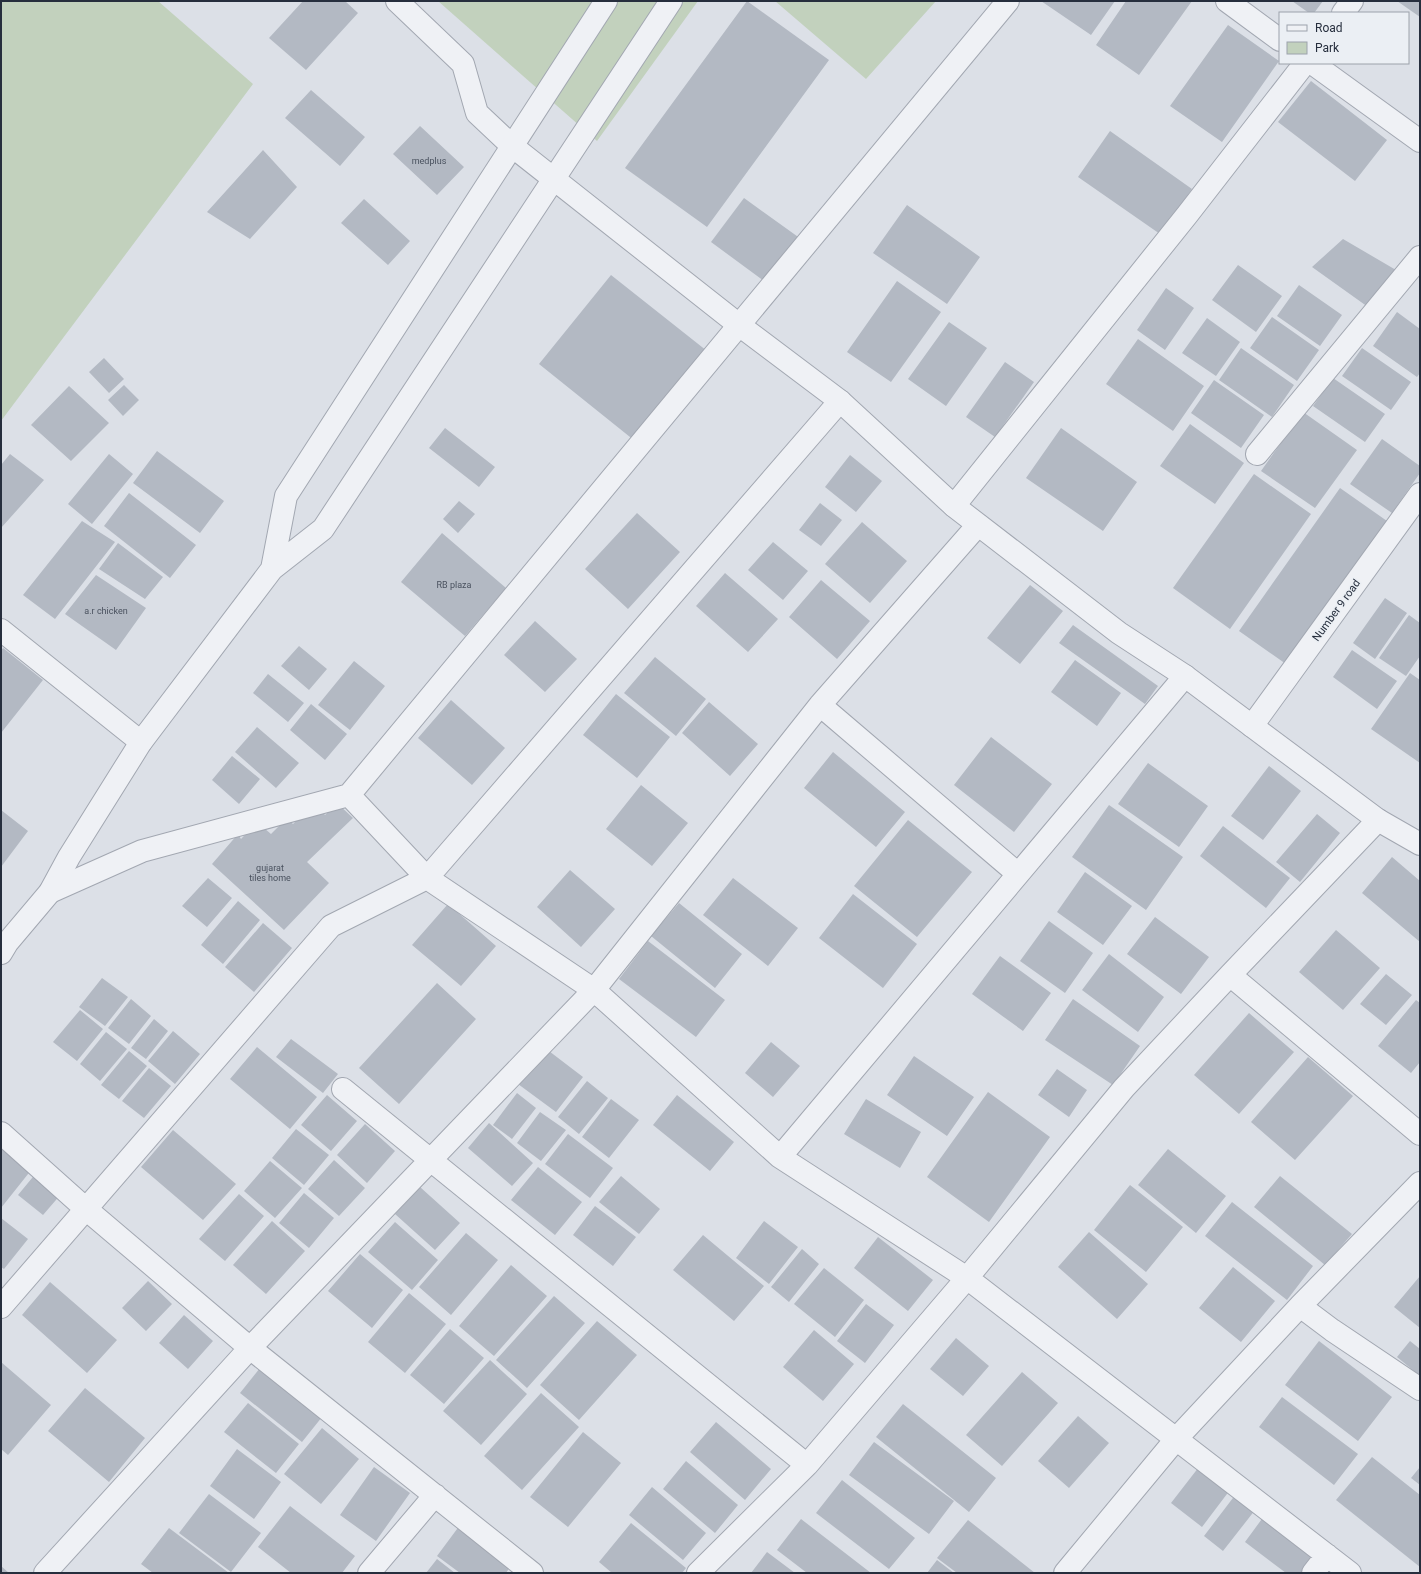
<svg xmlns="http://www.w3.org/2000/svg" width="1421" height="1574" font-family="Roboto,sans-serif">
<style>
.green{fill:#c2d1bd}
.building{fill:#b3b9c3}
.lines{fill:none;stroke-linecap:round;stroke-linejoin:round}
.minor-casing{stroke:#a2a7b1;stroke-width:24}
.tertiary-casing{stroke:#a2a7b1;stroke-width:24}
.minor{stroke:#eff1f5;stroke-width:22}
.tertiary{stroke:#eff1f5;stroke-width:22}
.labels{text-anchor:middle;stroke-width:3;stroke-linejoin:round;paint-order:stroke}
.number-label{font-size:9px;fill:#49515e}
.street-label{font-size:11px;fill:#262e3d;stroke:#ebeff4}
</style>
<rect width="100%" height="100%" fill="#dce0e7"/>
<path class="green" d="M1,1H158L253,84L1,421Z
M438,1H698L597,141Z
M775,1H936L866,79Z"/>
<path class="building" d="M303,1H345L358,13L306,70L269,38Z
M747,1L829,60L707,227L625,168Z
M1041,1H1115L1091,35Z
M1126,1H1192L1139,75L1096,45Z
M1292,1H1323L1314,13H1309Z
M1397,1H1420V17Z
M1228,25L1279,61L1222,142L1170,106Z
M1311,81L1387,140L1355,181L1278,122Z
M311,90L365,137L340,166L285,118Z
M420,126L464,167L437,195L393,154Z
M1110,131L1192,189L1160,234L1078,177Z
M263,150L297,187L250,239L207,212Z
M744,198L801,239L768,284L711,242Z
M364,199L410,241L388,265L341,223Z
M907,205L980,257L947,304L873,253Z
M1343,239L1396,270L1368,307L1312,267Z
M1238,265L1282,296L1256,332L1212,300Z
M611,275L707,351L635,441L539,364Z
M897,281L941,312L891,382L847,352Z
M1299,285L1342,315L1320,346L1277,316Z
M1166,288L1194,308L1165,350L1137,330Z
M1397,312L1420,329V373L1417,377L1373,346Z
M1272,317L1319,350L1297,381L1250,348Z
M1207,318L1240,342L1216,376L1182,353Z
M949,322L987,348L946,406L908,379Z
M1138,339L1204,386L1173,431L1106,384Z
M1241,348L1294,385L1272,417L1219,380Z
M1362,348L1411,382L1391,410L1342,376Z
M104,358L124,379L109,393L89,372Z
M1005,362L1034,382L995,437L966,417Z
M1333,378L1385,414L1365,442L1313,406Z
M1214,380L1264,415L1241,448L1191,413Z
M124,385L139,400L123,416L108,400Z
M69,386L109,423L71,461L31,425Z
M1303,412L1357,450L1315,508L1261,471Z
M1190,424L1244,463L1215,504L1160,466Z
M445,428L495,467L479,487L429,448Z
M1061,428L1137,482L1103,531L1026,478Z
M1382,439L1420,466V473L1392,513L1350,484Z
M157,451L224,501L200,533L133,483Z
M10,454L44,480L1,528V465Z
M109,454L133,474L92,524L68,504Z
M850,455L882,481L856,512L825,487Z
M1254,474L1311,514L1230,629L1173,588Z
M1340,488L1387,521L1286,664L1239,631Z
M129,493L196,545L170,578L104,526Z
M459,501L475,514L458,533L443,519Z
M820,503L842,520L821,546L799,530Z
M637,513L680,552L628,609L585,569Z
M82,521L115,542L55,619L23,595Z
M862,522L907,561L870,603L825,564Z
M442,533L506,588L465,636L401,582Z
M773,542L808,571L783,600L748,570Z
M118,543L163,577L145,599L99,569Z
M725,573L778,619L748,652L696,606Z
M96,575L146,608L116,650L65,614Z
M821,580L870,621L837,659L789,617Z
M1030,585L1063,611L1020,664L987,638Z
M1385,598L1407,613L1375,659L1353,643Z
M1409,615L1420,623V656L1406,676L1379,658Z
M535,621L577,659L545,692L504,655Z
M1073,625L1158,686L1145,704L1059,643Z
M299,646L327,669L309,690L281,666Z
M3,648L43,680L1,733V651Z
M1352,650L1397,681L1377,709L1333,677Z
M655,657L706,699L676,736L624,693Z
M1075,660L1121,693L1097,726L1051,692Z
M354,661L385,686L350,730L318,705Z
M1410,673L1420,680V763L1371,729Z
M268,674L304,703L288,722L253,693Z
M616,694L670,737L637,778L583,735Z
M451,700L505,748L472,785L418,738Z
M709,702L758,744L730,776L682,733Z
M311,704L347,734L325,760L290,730Z
M257,727L299,763L276,788L235,752Z
M991,737L1052,784L1014,832L954,785Z
M833,752L905,812L876,847L804,788Z
M232,756L260,779L239,804L212,780Z
M1148,763L1208,806L1179,847L1118,804Z
M1269,766L1301,791L1263,840L1231,816Z
M641,785L688,823L652,866L606,829Z
M337,803L353,818L307,862L329,883L284,930L212,864L238,834L241,839L257,822L271,834L287,818L293,824L300,817L305,819L311,812L316,816L321,810L325,815Z
M1109,805L1183,857L1146,910L1072,857Z
M1,810L28,831L1,867Z
M1317,814L1340,833L1300,882L1276,862Z
M908,820L972,872L917,937L854,886Z
M1223,826L1290,878L1266,908L1200,856Z
M1392,857L1420,881V942L1362,893Z
M570,870L615,909L581,947L537,907Z
M1085,872L1132,906L1103,945L1057,912Z
M208,878L232,898L207,927L182,906Z
M733,878L798,928L768,966L703,915Z
M853,894L917,944L883,988L819,938Z
M238,901L260,920L223,964L201,945Z
M679,903L742,954L715,988L651,936Z
M448,904L496,946L461,986L412,945Z
M1155,917L1209,957L1181,994L1127,954Z
M1049,921L1093,953L1065,993L1020,961Z
M263,923L292,948L254,992L225,967Z
M1336,930L1380,968L1343,1010L1299,972Z
M648,941L725,1000L696,1037L619,979Z
M1109,954L1164,997L1138,1032L1082,990Z
M1000,956L1051,993L1023,1031L972,994Z
M1386,974L1412,995L1386,1025L1360,1004Z
M102,978L128,997L105,1026L79,1007Z
M437,983L476,1019L399,1104L359,1068Z
M131,999L151,1016L129,1044L108,1028Z
M1073,999L1140,1046L1113,1085L1045,1040Z
M1416,1000L1420,1003V1062L1411,1073L1378,1046Z
M80,1010L103,1029L77,1061L53,1042Z
M1249,1013L1294,1052L1239,1114L1194,1075Z
M154,1019L168,1031L146,1059L131,1048Z
M173,1031L200,1054L175,1084L148,1061Z
M106,1032L127,1049L100,1081L80,1064Z
M291,1039L338,1074L323,1093L276,1057Z
M771,1042L800,1066L773,1097L745,1073Z
M257,1047L317,1097L290,1129L230,1079Z
M545,1048L583,1077L556,1112L518,1084Z
M129,1051L147,1066L119,1099L101,1085Z
M914,1056L974,1097L947,1136L887,1095Z
M1308,1057L1353,1096L1295,1160L1251,1122Z
M149,1068L171,1086L144,1118L122,1101Z
M1057,1069L1087,1090L1069,1117L1038,1095Z
M587,1081L608,1098L579,1134L558,1117Z
M988,1092L1050,1137L989,1222L927,1177Z
M517,1093L536,1108L512,1139L493,1125Z
M327,1095L357,1121L331,1151L301,1125Z
M677,1095L734,1142L710,1171L653,1125Z
M611,1099L639,1120L609,1158L582,1137Z
M866,1099L921,1132L900,1168L844,1134Z
M540,1112L566,1130L541,1161L517,1143Z
M489,1123L533,1163L512,1186L468,1148Z
M365,1124L395,1151L367,1183L337,1155Z
M296,1129L329,1155L304,1185L272,1158Z
M173,1130L236,1184L203,1220L141,1167Z
M568,1134L613,1168L590,1198L545,1164Z
M1,1143L32,1169L1,1208Z
M1168,1149L1226,1196L1196,1233L1138,1185Z
M334,1160L365,1188L339,1216L308,1189Z
M270,1161L302,1188L275,1218L244,1191Z
M538,1167L582,1202L555,1235L511,1200Z
M37,1172L62,1193L43,1215L18,1195Z
M621,1176L660,1209L639,1234L599,1202Z
M1280,1176L1352,1234L1325,1265L1254,1207Z
M1130,1185L1183,1227L1146,1272L1094,1230Z
M420,1187L460,1223L435,1250L395,1214Z
M304,1193L334,1218L309,1248L279,1223Z
M239,1194L264,1216L225,1261L199,1239Z
M1232,1202L1313,1266L1287,1300L1205,1236Z
M595,1206L636,1237L613,1266L573,1235Z
M1,1218L28,1239L4,1269L1,1267Z
M272,1221L305,1251L266,1294L233,1265Z
M764,1221L798,1247L769,1284L736,1258Z
M395,1222L438,1260L412,1290L368,1252Z
M1089,1232L1148,1284L1117,1319L1058,1267Z
M466,1233L498,1260L451,1315L419,1287Z
M703,1235L764,1286L734,1321L673,1270Z
M878,1237L933,1280L908,1311L854,1268Z
M802,1249L819,1264L789,1302L771,1287Z
M360,1254L403,1290L372,1328L328,1291Z
M511,1265L547,1296L494,1356L459,1326Z
M1233,1267L1275,1301L1241,1342L1199,1308Z
M824,1268L864,1300L835,1337L794,1304Z
M1420,1276V1328L1394,1307Z
M148,1281L172,1304L146,1331L122,1308Z
M50,1282L117,1340L87,1373L22,1315Z
M409,1293L446,1324L405,1373L368,1342Z
M554,1296L585,1323L527,1388L496,1360Z
M866,1304L894,1325L865,1363L837,1341Z
M184,1315L213,1341L188,1369L159,1343Z
M597,1321L637,1355L579,1420L540,1385Z
M450,1329L484,1358L444,1404L410,1375Z
M814,1330L854,1364L823,1401L783,1367Z
M956,1338L989,1366L963,1396L930,1369Z
M1319,1341L1392,1397L1358,1441L1285,1385Z
M1410,1341L1420,1349V1376L1397,1357Z
M490,1360L527,1394L481,1445L443,1411Z
M1,1362L51,1405L8,1455L1,1449Z
M264,1363L326,1412L302,1442L240,1393Z
M1022,1372L1058,1403L1002,1466L966,1435Z
M85,1388L145,1438L109,1482L48,1431Z
M541,1393L579,1427L522,1490L484,1456Z
M1282,1397L1358,1454L1334,1485L1259,1427Z
M248,1403L299,1444L276,1473L224,1432Z
M903,1404L996,1478L969,1512L876,1437Z
M1078,1416L1109,1443L1069,1488L1038,1461Z
M716,1422L771,1469L745,1500L690,1452Z
M322,1428L359,1459L321,1504L284,1474Z
M583,1432L621,1463L568,1527L530,1497Z
M874,1442L954,1501L929,1534L849,1475Z
M237,1449L281,1482L254,1519L210,1486Z
M1372,1457L1420,1495V1567L1336,1500Z
M686,1461L738,1505L715,1533L663,1489Z
M1202,1463L1233,1486L1202,1527L1171,1503Z
M374,1467L410,1493L376,1541L340,1515Z
M1420,1467V1485L1411,1478Z
M842,1480L915,1538L889,1569L816,1513Z
M652,1487L706,1533L683,1560L629,1515Z
M1239,1490L1259,1505L1223,1551L1204,1536Z
M209,1494L261,1533L231,1572L179,1533Z
M290,1506L355,1556L342,1573H291L258,1547Z
M1267,1512L1320,1553L1305,1573H1286L1245,1542Z
M801,1519L871,1573H807L777,1550Z
M968,1520L1035,1573H957L937,1558Z
M631,1523L686,1568L682,1573H612L599,1562Z
M460,1525L512,1564L506,1573H460L437,1556Z
M169,1528L229,1573H153L141,1564Z
M767,1552L795,1573H751Z
M437,1559L455,1573H426Z
M937,1560L954,1573H927Z
M1,1566L9,1573H1Z"/>
<g class="lines">
<defs>
<path id="minor" d="M397,1L463,64L477,113L512,146
M1227,1L1280,40
M1343,13L1352,1
M1312,63L1420,141
M1257,454L1420,257
M954,506L1187,215L1305,63
M1,630L141,742
M820,705L1018,874
M1252,726L1420,494
M349,795L427,878L594,990L780,1157L967,1278L1350,1573
M50,892L142,851L349,795L1008,1
M1230,975L1420,1134
M343,1089L807,1465
M1,1133L86,1209L250,1348L532,1573
M780,1157L1185,676
M1300,1306L1332,1330L1420,1389
M1,1307L331,926L427,878L840,401
M45,1573L250,1348L594,990L820,705L978,525
M369,1573L435,1495
M698,1573L807,1465L967,1278L1124,1088L1230,975L1378,820
M1065,1573L1177,1438L1300,1306L1420,1183
M1313,1573L1327,1555"/>
<path id="tertiary" d="M512,146L739,325L840,401L954,506L1119,633L1185,676L1378,820L1420,844
M272,569L286,496L606,1
M1,953L7,943L50,892L69,857L141,742L272,569L323,529L671,1"/>
</defs>
<use href="#minor" class="minor-casing"/>
<use href="#tertiary" class="tertiary-casing"/>
<use href="#minor" class="minor"/>
<use href="#tertiary" class="tertiary"/>
</g>
<g class="labels">
<g class="number-label">
<text x="429" y="164">medplus</text>
<text x="454" y="588">RB plaza</text>
<text x="106" y="614">a.r chicken</text>
<text x="270" y="871">gujarat<tspan x="270" dy="10">tiles home</tspan></text>
</g>
<g class="street-label">
<text transform="translate(1336 610) rotate(-54)" y="4">Number 9 road</text>
</g>
</g>
<rect width="1421" height="1574" fill="none" stroke="#262e3d" stroke-width="4"/>
<rect x="1279" y="12" width="130" height="52" fill="#ebeff4" stroke="#9ca2ab"/>
<rect x="1287" y="25" width="20" height="6" fill="#eff1f5" stroke="#9ca2ab"/>
<text x="1315" y="32" font-size="12" fill="#262e3d">Road</text>
<rect x="1287" y="42" width="20" height="12" fill="#c2d1bd" stroke="#9ca2ab"/>
<text x="1315" y="52" font-size="12" fill="#262e3d">Park</text>
</svg>
